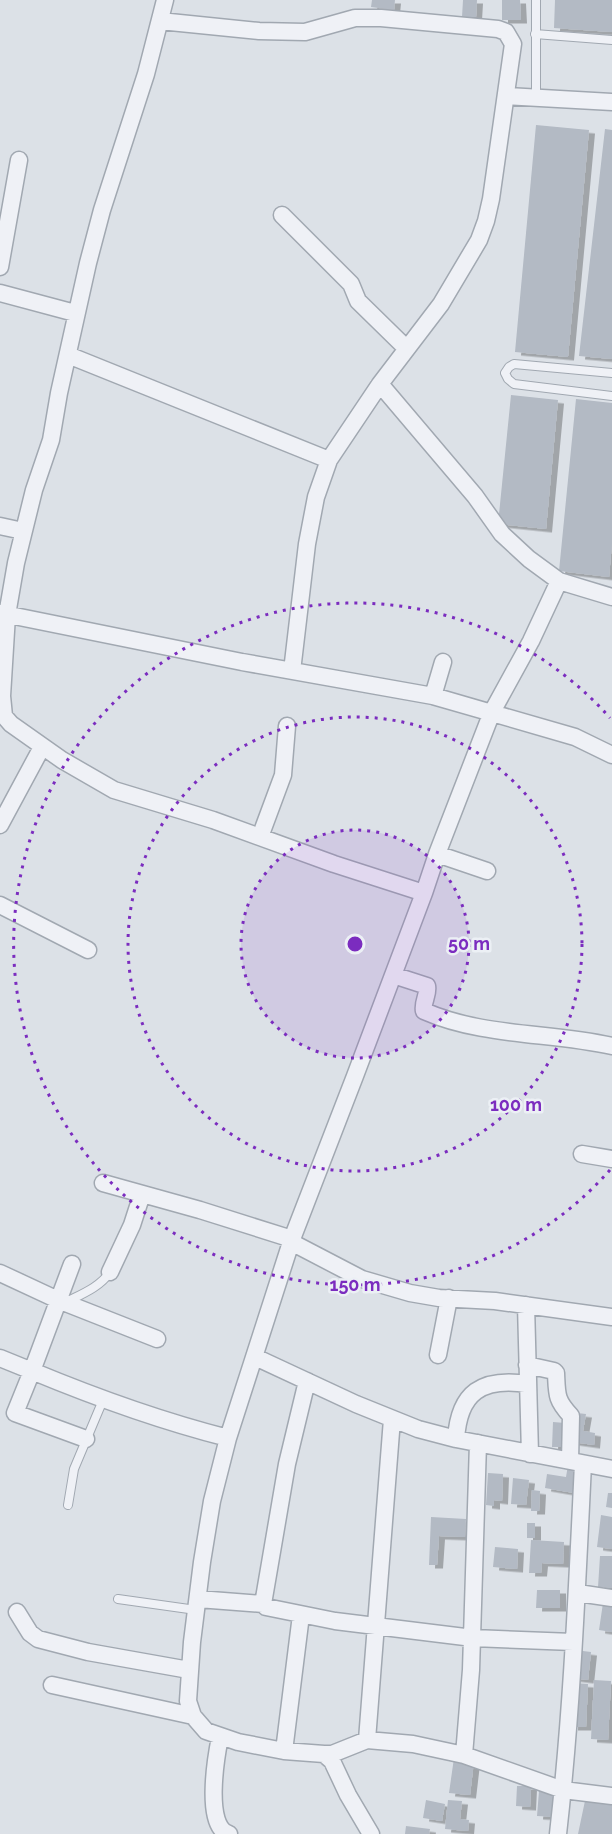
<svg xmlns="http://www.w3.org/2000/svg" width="612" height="1834" font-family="Raleway,sans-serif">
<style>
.building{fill:#b3bac4;filter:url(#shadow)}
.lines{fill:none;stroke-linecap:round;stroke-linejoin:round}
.lane-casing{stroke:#a1a8b1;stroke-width:10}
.street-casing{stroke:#a1a8b1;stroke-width:19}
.lane{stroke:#eff1f6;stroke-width:8}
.street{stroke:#eff1f6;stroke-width:16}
.ring{fill:none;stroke:#7b2cbf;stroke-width:3;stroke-dasharray:3 6}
.centre{fill:#7b2cbf;stroke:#ecf0f5;stroke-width:3}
.ring-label{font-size:18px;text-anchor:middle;font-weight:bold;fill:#7b2cbf;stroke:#ecf0f5;stroke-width:5;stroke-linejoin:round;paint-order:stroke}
</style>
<defs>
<filter id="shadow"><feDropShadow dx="6" dy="3.5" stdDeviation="0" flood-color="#0004"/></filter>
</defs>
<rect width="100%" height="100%" fill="#dce1e7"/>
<path class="building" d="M372,0H395L394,10L371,7Z
M463,0H477L476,17H462Z
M502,0H520L521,20H502Z
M555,0H612V32L554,28Z
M536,125L589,130L568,357L515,352Z
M605,129L612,130V359L579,356Z
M511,395L558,400L546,529L498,524Z
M576,399L612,403V543L609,577L559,571Z
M577,1413L586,1414L583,1431L595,1433L594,1445L573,1442Z
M553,1422L565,1423L564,1447H552Z
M568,1465L578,1466L574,1493L545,1488L547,1474L566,1477Z
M488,1473L503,1474L502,1501L494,1500V1506L486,1505Z
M513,1478L529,1480L526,1505L511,1504Z
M532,1490L540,1491L539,1511H531Z
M608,1493H612V1508L606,1507Z
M601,1515L612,1517V1549L597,1547Z
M431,1517L466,1519L465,1537L439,1536L437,1565H429Z
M527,1523H535V1538H527Z
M531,1540L564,1542L563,1564L542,1563L541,1573H529Z
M495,1547L518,1549L517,1569L493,1567Z
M600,1556H612V1588L598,1587Z
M537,1590H560V1608H536Z
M603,1603L612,1605V1632L599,1630Z
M575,1650L591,1652L588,1680L572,1678Z
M594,1680L611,1681L608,1740L591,1739Z
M573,1683L588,1684L586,1727H572Z
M454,1758L474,1761L470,1795L449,1793Z
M517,1786H531L530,1807L516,1806Z
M539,1791L557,1792L555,1817L537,1816Z
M586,1796L612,1802V1834H578Z
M426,1800L445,1804L442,1821L423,1818Z
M448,1800L462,1801L460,1819L469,1820L468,1831L445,1829Z
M406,1826L430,1829L429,1834H405Z"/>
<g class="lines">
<defs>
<path id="lane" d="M535,34L612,40
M536,98V0
M612,373L514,364L509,367L505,373L508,379L514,384L612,396
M66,1302C82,1294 100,1287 110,1272
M68,1505L74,1469L103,1400
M118,1599L196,1610"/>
<path id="street" d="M165,0L146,74L102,210L88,263L59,393L51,440L34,490L16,563L7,615L2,696L4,716L11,724L62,760L114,790L213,820L334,864L424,893
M160,21L259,31L305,32L355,18H381L498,29L506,32L513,44L491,199L486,221L479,240L441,304L380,384L329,460L316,497L307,544L292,671
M506,96L612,102
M282,215L351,284L358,301L406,348
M0,267L19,160
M0,293L75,313
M68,355L329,460
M380,384L475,496L502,534L529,559L559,581L612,597
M0,526L23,531
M559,581L531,641L492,712L437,854L424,893L355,1076L292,1239L228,1438L212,1501L202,1562L192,1642L188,1701L193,1716L206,1731L238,1742L284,1751L324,1754H332L367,1740L413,1744L464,1755L563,1790L612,1796
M0,613L242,662L433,696L575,737L612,755
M433,696L443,662
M0,825L42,747
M260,837L283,775L287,726
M437,854L487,871
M0,905L88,950
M393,975L427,986C429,994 422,1002 424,1011C483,1037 550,1032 612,1046
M582,1154L612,1159
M103,1183L200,1210L292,1239
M291,1242L362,1279L410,1293L439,1298L495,1301L612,1317
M72,1264L32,1371C97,1398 161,1421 228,1438
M110,1272L132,1225L142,1194
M0,1273L58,1300L157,1339
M526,1305L530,1454
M438,1355L449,1298
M255,1357L356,1404L418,1429L456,1439L612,1469
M0,1358L32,1371L15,1413L86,1439
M527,1365L554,1371L556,1373C557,1395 556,1400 571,1416L570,1461
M456,1439C459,1392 482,1377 528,1384
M578,1593L612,1598
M198,1599L263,1604L266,1607L335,1621L473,1638L573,1642
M263,1604L287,1464L307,1381
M17,1612L30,1633L38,1639L88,1652L189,1670
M52,1685L193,1716
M220,1737C216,1757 204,1827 229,1834
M367,1740L392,1419
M284,1751L301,1615
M324,1754L332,1761L348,1795L371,1834
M464,1755L471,1670L478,1443
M558,1834C572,1711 577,1587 583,1464"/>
</defs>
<use href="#lane" class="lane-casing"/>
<use href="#street" class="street-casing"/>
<use href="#lane" class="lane"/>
<use href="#street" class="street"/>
</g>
<circle cx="355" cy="944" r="114" fill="#7b2cbf" fill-opacity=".12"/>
<g class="ring">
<circle cx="355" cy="944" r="114"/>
<circle cx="355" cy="944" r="227"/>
<path d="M610 1170A341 341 0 1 1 610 718"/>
</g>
<circle cx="355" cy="944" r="9" class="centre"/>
<g class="ring-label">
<text x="469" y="950">50 m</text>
<text x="516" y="1111">100 m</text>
<text x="355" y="1291">150 m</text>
</g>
</svg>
